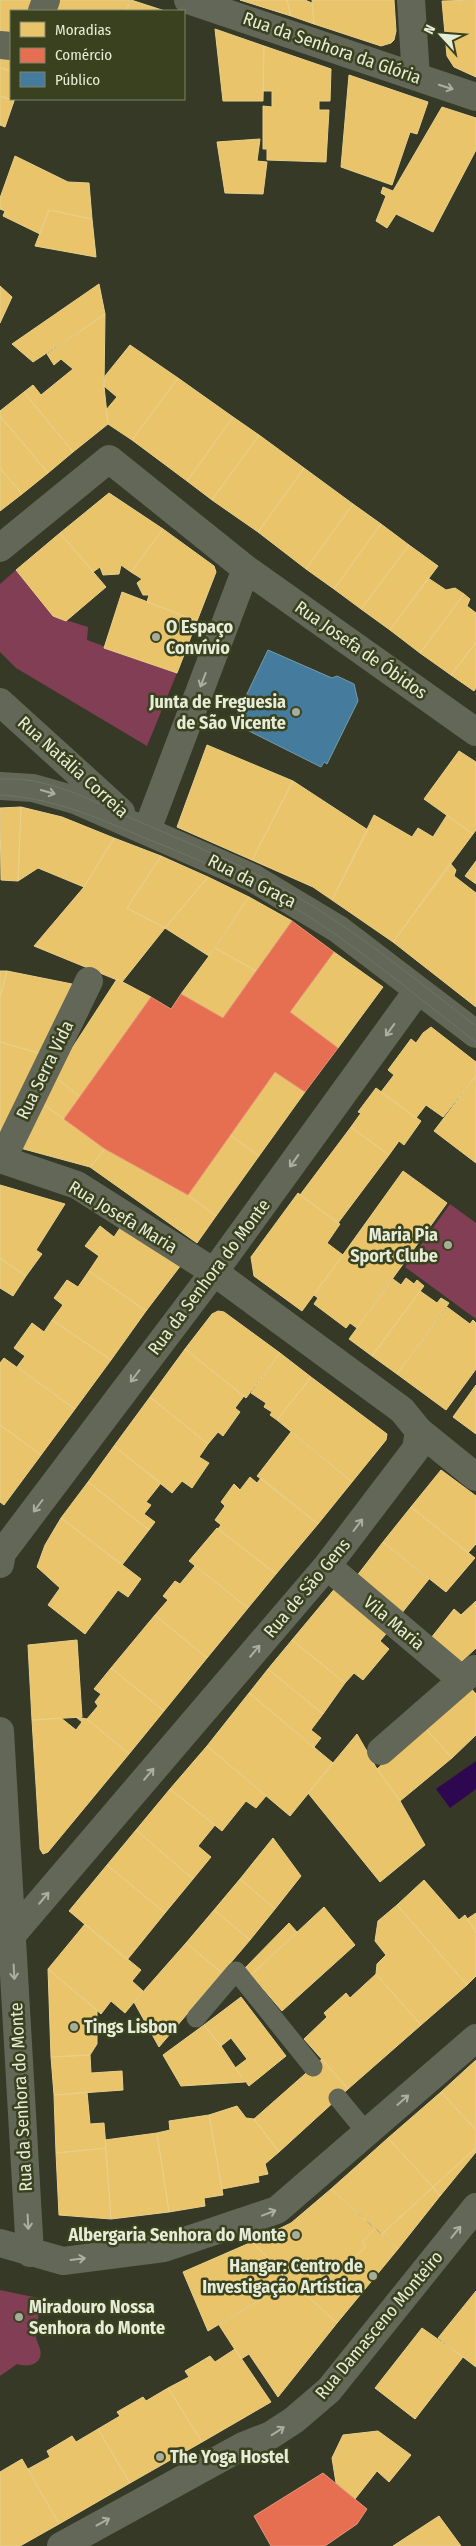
<svg xmlns="http://www.w3.org/2000/svg" width="476" height="2546" font-family="'Fira Sans Condensed',sans-serif">
<style>
.green{fill:#823e54}
.water{fill:#2e0751}
.homes{fill:#e9c46a;stroke:#e8d08b}
.shops{fill:#e76f51;stroke:#e79479}
.public{fill:#457b9d;stroke:#759dae}
.lines{fill:none;stroke-linecap:round;stroke-linejoin:round}
.service{stroke:#636758;stroke-width:19}
.pedestrian{stroke:#636758;stroke-width:28}
.minor{stroke:#636758;stroke-width:28}
.tram{stroke:#707467;stroke-width:1}
.oneway{stroke:#abb09e}
.poi-dot{fill:#a8ad99;stroke:#39411e;stroke-width:2}
.labels{text-anchor:middle;stroke-width:5;stroke-linejoin:round;paint-order:stroke}
.street-label{font-size:18px;fill:#e6ecd7;stroke:#39411e}
.poi-label{font-size:18px;font-weight:bold;fill:#e6ecd7;stroke:#39411e;text-anchor:start}
</style>
<rect width="100%" height="100%" fill="#353926"/>
<path class="green" d="M16,570L53,616L88,627L87,640L177,673L147,746L16,668L0,652V584Z
M450,1204L476,1223V1319L405,1267Z
M0,2290L43,2299C40,2310 36,2322 36,2334C35,2339 39,2344 40,2349C44,2364 28,2368 17,2364L0,2376Z"/>
<path class="water" d="M476,1761V1789L450,1808L436,1789Z"/>
<path class="homes" d="M0,0H35L31,11H11V34L0,33Z
M59,0H130L126,11H56Z
M131,0L165,11H126Z
M240,0H287L291,16Z
M287,0H305L312,3L314,24L291,16Z
M312,0H394L396,31L394,40L391,43L381,46L314,24Z
M476,0V77L454,67L447,56L442,1Z
M215,29L264,46L263,101H223Z
M264,46L331,69L330,101H319V110H329L326,162L267,160V149H263V106L272,107V91H263Z
M0,51L11,54V71L0,68Z
M0,68L11,71V99H15L14,101L0,96Z
M349,75L428,102L417,134L410,132L392,185L341,167Z
M0,96L14,101L5,127L0,125Z
M442,107L476,118V150L433,232L396,214L387,228L376,221L386,196L381,193L383,187L393,191Z
M260,139L257,161L267,162L263,194L225,193L217,142Z
M15,156L68,182L89,183L92,219L49,210L40,234L3,216L5,211L0,209V198Z
M49,210L92,219L96,257L35,246Z
M99,284L105,314L100,318L33,362L12,344Z
M0,286L12,297L0,323Z
M105,314L104,386L108,424L73,452L24,392L33,385L41,395L73,369L61,359L54,365L47,354Z
M130,345L178,378L132,440L108,424L106,410L117,397L104,386L105,376Z
M178,378L233,417L187,481L132,440Z
M24,392L73,452L48,473L0,416V411Z
M0,416L48,473L22,494L0,468Z
M233,417L259,435L212,500L187,481Z
M259,435L304,468L258,532L212,500Z
M0,468L22,494L0,511Z
M304,468L353,504L306,569L258,532Z
M109,493L163,529L131,572L121,565L119,574L103,575L100,567L93,572L60,533Z
M353,504L381,524L334,589L306,569Z
M381,524L409,545L361,609L334,589Z
M163,529L214,566L216,572L197,621L147,602L149,595H143L137,583L142,579L131,572Z
M60,533L106,587L66,621L53,616L16,570Z
M409,545L438,566L390,630L361,609Z
M428,578L446,590L455,588L464,594L420,653L390,630Z
M122,592L197,621L177,673L104,648Z
M464,594L470,599L467,606L476,613V642L451,675L420,653Z
M476,642V688L474,691L451,675Z
M207,745L293,781L252,860L177,827Z
M459,751L476,762V830L473,834L424,799Z
M293,781L368,830L332,900L313,887L252,860Z
M21,807L62,817L114,838L84,887L38,868L18,881Z
M21,807L18,881L1,880L0,808Z
M374,815L412,837L418,828L433,837L447,815L473,834L393,942L332,900Z
M114,838L161,856L127,908L165,928L122,982L34,946L84,887Z
M161,856L208,877L165,928L127,908Z
M476,861V884L465,876Z
M450,863L456,870L454,876L476,893V1007L393,942Z
M208,877L249,897L209,956L165,928Z
M249,897L292,921L256,971L215,948Z
M215,948L256,971L223,1018L181,994Z
M334,952L383,987L338,1048L290,1012Z
M0,971H7L0,997Z
M7,971L72,984L42,1054L0,1042V997Z
M117,979L151,997L80,1097L54,1076Z
M431,1027L476,1062V1076L443,1117L426,1105L416,1118L381,1092L394,1075L388,1070L411,1039L416,1043L423,1033Z
M0,1042L42,1054L0,1142Z
M275,1072L305,1092L259,1156L230,1135Z
M54,1076L80,1097L64,1119L42,1103Z
M476,1076V1163L434,1131Z
M376,1088L421,1121L404,1145L399,1141L389,1155L351,1127L361,1113L358,1112Z
M42,1103L105,1149L90,1167L20,1148Z
M351,1127L389,1155L338,1223L300,1195Z
M230,1135L259,1156L216,1216L188,1195Z
M105,1149L188,1195L216,1216L197,1243L90,1167Z
M403,1171L447,1203L357,1328L350,1323L346,1328L314,1304L318,1298L314,1295Z
M0,1185L65,1204L36,1250L42,1254L26,1276L0,1258Z
M298,1193L340,1224L327,1243L343,1255L302,1311L254,1276L251,1257Z
M122,1225L181,1265L146,1311L89,1271L99,1256L85,1246L100,1226L114,1237Z
M0,1258L26,1276L13,1296L0,1288Z
M89,1271L146,1311L111,1360L52,1320L63,1305L54,1298L67,1280L78,1287Z
M406,1278L414,1284L417,1280L424,1286L372,1356L349,1339L393,1279L401,1285Z
M420,1291L437,1303L441,1298L449,1303L397,1374L372,1356Z
M447,1307L470,1324L473,1320L476,1323V1369L446,1410L397,1374Z
M218,1311L224,1312L280,1353L246,1398L185,1349L212,1314Z
M52,1320L111,1360L75,1409L17,1367L25,1356L14,1348L32,1323L44,1332Z
M185,1349L244,1396L235,1408L240,1412L223,1436L218,1432L208,1444L150,1397Z
M280,1353L311,1377L277,1420L270,1415L272,1412L264,1407L266,1403L251,1393Z
M4,1358L75,1409L41,1455L0,1425V1363Z
M311,1377L387,1434L386,1440L352,1482L277,1420Z
M476,1385V1434L453,1417Z
M150,1397L208,1444L199,1457L209,1463L192,1488L182,1481L172,1493L114,1446Z
M0,1425L41,1455L4,1505L0,1502Z
M291,1432L352,1482L318,1524L257,1476Z
M114,1446L161,1483L146,1502L151,1505L144,1514L155,1522L149,1530L88,1482Z
M441,1470L476,1496V1544L468,1553L411,1507Z
M250,1477L257,1483L261,1478L318,1524L276,1574L218,1529L221,1525L215,1520L225,1506L221,1502L234,1484L240,1490Z
M88,1482L149,1530L122,1565L61,1518Z
M411,1507L475,1558L446,1592L383,1542Z
M61,1518L141,1579L128,1597L118,1590L85,1634L48,1605L60,1588L37,1567L45,1545Z
M217,1528L276,1574L248,1608L189,1561Z
M383,1542L429,1579L401,1614L356,1577Z
M195,1566L248,1608L207,1658L155,1615L168,1600L163,1596L175,1581L180,1584Z
M337,1586L390,1629L380,1641L389,1649L363,1680L354,1673L345,1683L292,1640Z
M476,1601V1648L460,1663L431,1638L454,1609L461,1615Z
M155,1615L207,1658L164,1711L111,1668Z
M77,1640L82,1717L32,1720L28,1645Z
M292,1640L345,1683L323,1714L268,1669Z
M111,1668L164,1711L129,1754L87,1719L98,1706L95,1702L101,1694L94,1689Z
M268,1669L323,1714L311,1730L321,1738L314,1747L249,1693Z
M468,1685L476,1694V1735L452,1758L424,1727Z
M249,1693L333,1763L290,1816L207,1746Z
M76,1717L87,1719L129,1754L48,1852L43,1854L40,1849L32,1720L61,1718L76,1730L82,1722Z
M424,1727L452,1758L400,1801L377,1769Z
M357,1734L377,1769L400,1801L425,1845L380,1882L308,1793Z
M207,1746L266,1796L256,1808L246,1801L222,1831L170,1789Z
M170,1789L215,1825L198,1846L211,1857L193,1879L136,1830Z
M136,1830L193,1879L165,1913L107,1865Z
M273,1838L301,1876L275,1909L240,1879Z
M107,1865L165,1913L127,1960L69,1911Z
M240,1879L275,1909L250,1940L214,1910Z
M424,1880L459,1920L465,1915L476,1933V1976L467,1985L397,1905Z
M397,1905L467,1985L421,2025L376,1974L377,1964L386,1955L375,1941L378,1921Z
M324,1907L355,1945L282,2011L251,1975Z
M214,1910L250,1940L222,1973L186,1943Z
M476,1913V1933L467,1919Z
M289,1923L297,1932L251,1975L245,1968Z
M85,1924L141,1970L132,1981L143,1991L125,2013L111,2001L101,2014L48,1969Z
M186,1943L222,1973L159,2047L134,2002Z
M48,1969L97,2010V2044L90,2055L51,2057Z
M376,1974L421,2025L348,2089L304,2039L327,2017L324,2013L346,1993L350,1998Z
M241,1997L286,2056L249,2086L235,2068L247,2059L231,2038L221,2046L204,2025Z
M204,2025L221,2046L245,2082L181,2086L163,2055Z
M90,2055L91,2073L122,2071L123,2090L54,2095L51,2057Z
M322,2059L348,2089L279,2152L254,2119Z
M476,2060V2130L441,2092Z
M87,2092L90,2124L104,2123L106,2148L56,2153L54,2095Z
M441,2092L476,2130V2148L433,2187L388,2138Z
M237,2106L246,2118L254,2119L279,2152L265,2164L268,2174L258,2176L259,2182L222,2189L209,2115Z
M209,2115L223,2195L204,2198L205,2206L169,2212L157,2133L170,2130L169,2121Z
M157,2133L169,2212L111,2219L105,2140Z
M388,2138L433,2187L382,2234L331,2189Z
M106,2148L111,2219L59,2215L56,2153Z
M476,2148V2152L440,2196L433,2187Z
M433,2187L440,2196L398,2249L382,2234Z
M331,2189L375,2229L362,2242L366,2247L322,2286L315,2280L301,2290L252,2242L291,2223Z
M375,2229L398,2249L337,2323L301,2290L315,2280L322,2286L366,2247L362,2242Z
M252,2242L291,2281L208,2331L183,2272Z
M291,2281L337,2323L278,2397L249,2354L241,2359L219,2325Z
M476,2291V2367L438,2338Z
M422,2328L463,2357L415,2419L375,2388Z
M235,2349L271,2402L202,2442L168,2388L189,2377L185,2371L210,2356L215,2362Z
M168,2388L202,2442L130,2483L98,2429L120,2416L117,2412L143,2397L146,2401Z
M98,2429L130,2483L59,2524L28,2469L50,2457L47,2451L72,2436L76,2442Z
M378,2431L411,2455L389,2482L377,2471L355,2499L336,2483L332,2458L343,2435Z
M22,2459L59,2524L20,2546H0V2472Z
M439,2516L461,2546H393Z"/>
<path class="shops" d="M292,921L334,952L290,1012L338,1048L305,1092L275,1072L188,1195L105,1149L64,1119L151,997L171,1009L181,994L223,1018Z
M323,2473L367,2509L357,2524L325,2546H271L254,2516Z"/>
<path class="public" d="M268,650L332,678L337,676L354,684L358,701L327,764L324,762L321,767L233,723Z"/>
<g class="lines">
<path class="service" d="M196,2018L236,1971L313,2067
M338,2098L366,2132"/>
<path class="pedestrian" d="M2,1160L89,981
M419,1431L476,1477"/>
<path class="minor" d="M188,0L476,97
M411,0L416,77
M42,11L46,0
M0,45L11,46
M0,548L109,459L246,569L476,732
M0,702L121,812
M0,786L33,788L75,800L253,878L338,929L476,1034
M147,830L246,569
M0,1159L77,1185L214,1272L402,1410L419,1431L416,1449L327,1566L12,1935
M0,1564L2,1553L214,1272L418,990
M327,1566L462,1680
M0,1731L30,2253
M381,1751L475,1669
M0,2243L63,2261L164,2248L277,2210L476,2038
M61,2546L243,2446L271,2435L294,2420L329,2390L476,2207"/>
<path class="tram" d="M0,779C48,776 90,800 133,819C186,842 241,864 291,893C357,931 416,980 476,1026
M0,795C48,797 94,816 138,835C189,856 242,877 290,905C354,943 417,997 476,1042"/>
</g>
<defs><path id="oneway-shaft" d="M-6 0H5M1.5-3L5.5 0L1.5 3" fill="none" stroke-width="1.6" stroke-linecap="round" stroke-linejoin="round" transform="scale(1.25)"/></defs>
<g class="oneway">
<use href="#oneway-shaft" transform="translate(446 87) rotate(18)"/>
<use href="#oneway-shaft" transform="translate(203 680) rotate(111)"/>
<use href="#oneway-shaft" transform="translate(48 792) rotate(16)"/>
<use href="#oneway-shaft" transform="translate(390 1030) rotate(126)"/>
<use href="#oneway-shaft" transform="translate(294 1161) rotate(126)"/>
<use href="#oneway-shaft" transform="translate(135 1376) rotate(127)"/>
<use href="#oneway-shaft" transform="translate(38 1506) rotate(127)"/>
<use href="#oneway-shaft" transform="translate(358 1525) rotate(-53)"/>
<use href="#oneway-shaft" transform="translate(255 1651) rotate(-50)"/>
<use href="#oneway-shaft" transform="translate(149 1774) rotate(-50)"/>
<use href="#oneway-shaft" transform="translate(44 1898) rotate(-50)"/>
<use href="#oneway-shaft" transform="translate(14 1972) rotate(87)"/>
<use href="#oneway-shaft" transform="translate(403 2100) rotate(-41)"/>
<use href="#oneway-shaft" transform="translate(269 2213) rotate(-21)"/>
<use href="#oneway-shaft" transform="translate(28 2222) rotate(87)"/>
<use href="#oneway-shaft" transform="translate(456 2232) rotate(-51)"/>
<use href="#oneway-shaft" transform="translate(78 2259) rotate(-7)"/>
<use href="#oneway-shaft" transform="translate(278 2431) rotate(-33)"/>
<use href="#oneway-shaft" transform="translate(103 2522) rotate(-29)"/>
</g>
<g class="poi-dot">
<circle cx="156" cy="637" r="5"/>
<circle cx="296" cy="712" r="5"/>
<circle cx="448" cy="1245" r="5"/>
<circle cx="74" cy="2027" r="5"/>
<circle cx="296" cy="2235" r="5"/>
<circle cx="373" cy="2276" r="5"/>
<circle cx="19" cy="2317" r="5"/>
<circle cx="160" cy="2457" r="5"/>
</g>
<g class="labels">
<g class="street-label">
<text transform="translate(332 48) rotate(19)" y="6">Rua da Senhora da Glória</text>
<text transform="translate(361 650) rotate(35)" y="6">Rua Josefa de Óbidos</text>
<text transform="translate(73 767) rotate(42)" y="6">Rua Natália Correia</text>
<text transform="translate(252 881) rotate(27)" y="6">Rua da Graça</text>
<text transform="translate(45 1070) rotate(-64)" y="6">Rua Serra Vida</text>
<text transform="translate(123 1217) rotate(31)" y="6">Rua Josefa Maria</text>
<text transform="translate(209 1277) rotate(-53)" y="6">Rua da Senhora do Monte</text>
<text transform="translate(307 1588) rotate(-50)" y="6">Rua de São Gens</text>
<text transform="translate(394 1623) rotate(40)" y="6">Vila Maria</text>
<text transform="translate(21 2097) rotate(-93)" y="6">Rua da Senhora do Monte</text>
<text transform="translate(379 2325) rotate(-50)" y="6">Rua Damasceno Monteiro</text>
</g>
<g class="poi-label">
<text x="166" y="633">O Espaço<tspan x="166" dy="21">Convívio</tspan></text>
<text x="286" y="708" text-anchor="end">Junta de Freguesia<tspan x="286" dy="21">de São Vicente</tspan></text>
<text x="438" y="1241" text-anchor="end">Maria Pia<tspan x="438" dy="21">Sport Clube</tspan></text>
<text x="84" y="2033">Tings Lisbon</text>
<text x="286" y="2241" text-anchor="end">Albergaria Senhora do Monte</text>
<text x="363" y="2272" text-anchor="end">Hangar: Centro de<tspan x="363" dy="21">Investigação Artística</tspan></text>
<text x="29" y="2313">Miradouro Nossa<tspan x="29" dy="21">Senhora do Monte</tspan></text>
<text x="170" y="2463">The Yoga Hostel</text>
</g>
</g>
<rect x="10" y="10" width="175" height="90" fill="#39411e" stroke="#7e8568"/>
<rect x="20" y="22" width="25" height="15" fill="#e9c46a" stroke="#7e8568"/>
<text x="55" y="35" font-size="15" fill="#e6ecd7">Moradias</text>
<rect x="20" y="48" width="25" height="15" fill="#e76f51" stroke="#7e8568"/>
<text x="55" y="60" font-size="15" fill="#e6ecd7">Comércio</text>
<rect x="20" y="72" width="25" height="15" fill="#457b9d" stroke="#7e8568"/>
<text x="55" y="85" font-size="15" fill="#e6ecd7">Público</text>
<g transform="translate(441 35) rotate(296)" stroke="#39411e" stroke-width="4" paint-order="stroke">
<path d="M0-4L9 19L0 12L-9 19Z" fill="#e6ecd7"/>
<text y="-8" font-size="14" font-weight="bold" text-anchor="middle" fill="#e6ecd7">N</text>
</g>
</svg>
